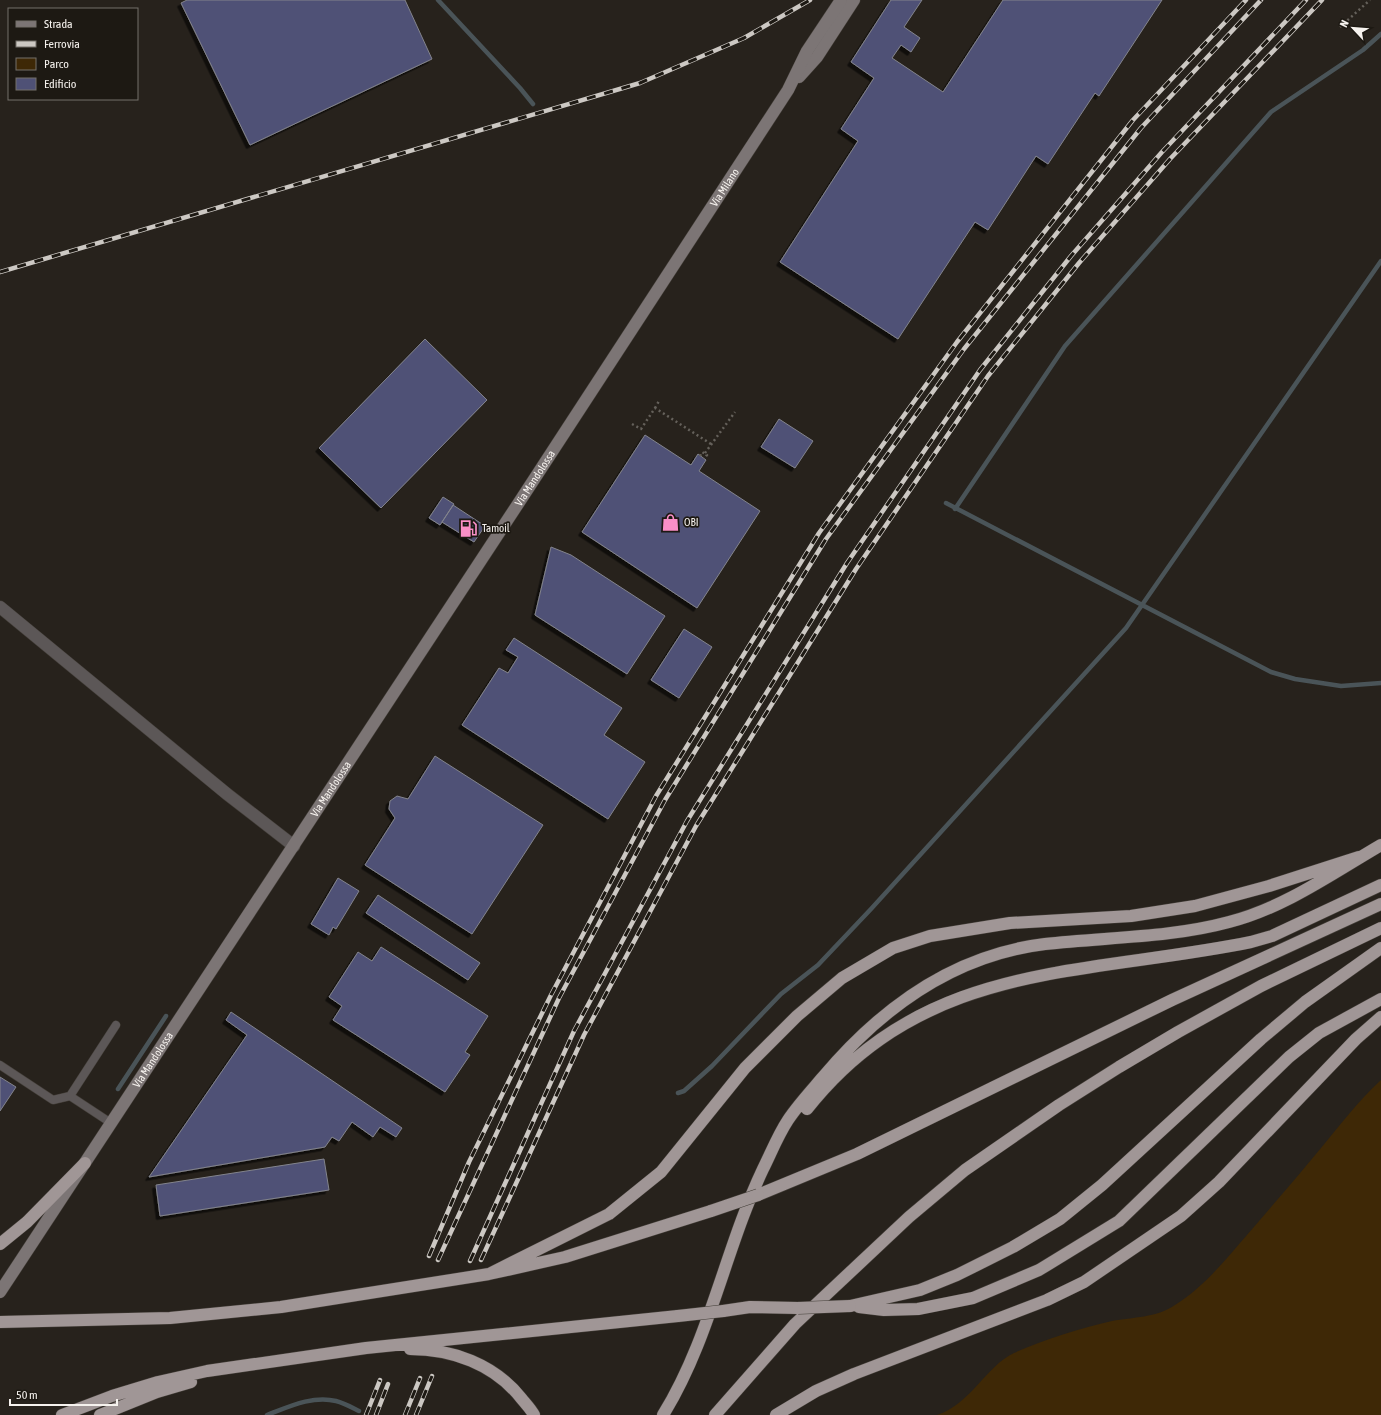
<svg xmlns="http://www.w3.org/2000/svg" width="1381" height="1415" font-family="'Asap Condensed',sans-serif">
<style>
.green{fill:#3e2806}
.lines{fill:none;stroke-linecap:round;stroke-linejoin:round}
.stream{stroke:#4a5458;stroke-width:4.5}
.building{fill:#4f5176;stroke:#83848c;filter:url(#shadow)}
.service-casing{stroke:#443f39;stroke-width:9}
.minor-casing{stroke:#443f39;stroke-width:13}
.secondary-casing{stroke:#443f39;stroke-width:13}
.trunk-casing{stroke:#443f39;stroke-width:13}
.path{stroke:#65615b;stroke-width:2.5;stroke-dasharray:2 3;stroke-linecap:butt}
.service{stroke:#5c5757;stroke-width:8}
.minor{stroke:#5c5757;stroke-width:12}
.secondary{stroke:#7c7575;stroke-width:12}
.trunk{stroke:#a09696;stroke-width:12}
.rail-casing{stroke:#ccc8c3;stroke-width:4.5}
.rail{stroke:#1d1913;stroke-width:3;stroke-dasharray:9;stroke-linecap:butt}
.trunk-bridge-casing{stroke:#443f39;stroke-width:13;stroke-linecap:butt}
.trunk-bridge{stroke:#a09696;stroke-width:12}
.labels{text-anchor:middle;stroke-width:3.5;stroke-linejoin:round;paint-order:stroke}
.street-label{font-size:11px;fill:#f6f2ee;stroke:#1d1913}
.poi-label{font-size:11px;fill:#f6f2ee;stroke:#1d1913;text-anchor:start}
</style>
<defs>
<filter id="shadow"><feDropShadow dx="-3.5" dy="3.5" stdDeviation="0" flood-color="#0009"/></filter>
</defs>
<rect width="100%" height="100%" fill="#27221c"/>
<path class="green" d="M1381,1080V1415H937C971,1404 986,1366 1014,1353C1045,1339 1078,1329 1112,1321C1133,1317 1156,1318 1175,1305C1204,1287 1225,1260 1247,1235C1272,1206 1297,1177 1321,1148C1341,1124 1359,1100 1381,1080Z"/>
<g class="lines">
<path class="stream" d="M438,0L520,88L533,104
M946,503L1271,672L1295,679L1341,686L1381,683
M955,509L1065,346L1271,112L1363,50L1381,34
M118,1089L166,1016
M678,1093L684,1091L712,1066L781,994L818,965L871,909L1126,628L1381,261
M267,1415C288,1407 313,1395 336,1401C344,1403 351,1407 359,1411"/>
</g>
<path class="building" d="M187,0H405L432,59L250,145L181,3Z
M891,0H922L904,27L920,38L911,52L901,45L892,58L943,92L1003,0H1162L1099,96L1095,93L1048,164L1036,156L988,230L975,222L898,339L780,262L858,141L841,129L874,78L851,62Z
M425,339L487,400L381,508L319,448Z
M779,419L813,441L795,468L761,447Z
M645,435L691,465L698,454L706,460L699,471L760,511L697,608L582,532Z
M443,497L454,504L440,525L429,518Z
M453,505L485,526L474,542L442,522Z
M551,547L571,555L665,616L627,674L535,615Z
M684,629L712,647L679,698L651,680Z
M514,638L622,708L604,735L645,762L608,819L462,725L499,668L508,673L518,657L506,650Z
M435,756L543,825L472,934L365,865L395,818L389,809L390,801L397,796L408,799Z
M338,878L359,891L336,929L333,927L329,935L311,924Z
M378,895L480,963L468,980L366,913Z
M381,947L488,1016L465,1052L470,1055L445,1092L333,1020L342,1006L329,997L358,952L372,961Z
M231,1012L402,1128L396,1137L380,1127L373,1137L352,1122L339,1141L332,1137L325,1147L149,1177L247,1035L226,1020Z
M0,1077L16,1087L0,1111Z
M324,1159L329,1190L160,1216L156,1185Z"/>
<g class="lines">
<defs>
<path id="service" d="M0,1065L53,1100L70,1096
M111,1123L70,1096L116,1025"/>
<path id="minor" d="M0,607L227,794L294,846"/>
<g id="secondary">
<path d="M799,77L817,57L854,0"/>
<path id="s1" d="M0,1292L516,507L788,90L807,51L841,0"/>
</g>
<path id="trunk" d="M807,1109C925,960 1085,976 1251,942L1272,936L1381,885
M758,1195L857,1154L1172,1000L1381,904
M0,1244L27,1222L85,1163
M489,1274L609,1214L661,1172L745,1068L797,1016L842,978L893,948L930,936L1010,923L1131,916L1195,906L1269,886L1359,857
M850,1306L920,1290L957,1275L1013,1247L1060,1219L1102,1185L1261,1039L1305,1002L1381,948
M859,1307L884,1310L918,1309L973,1298L1039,1270L1119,1221L1289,1057L1319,1033L1381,999
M723,1311L750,1307L798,1308
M0,1322L170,1318L281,1307L489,1274L565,1257L711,1211
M410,1349C452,1349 494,1364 521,1398C525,1403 531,1409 534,1415
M62,1415L112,1396L158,1382L207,1371L366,1348L678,1316
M100,1415L157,1392L191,1382
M663,1415C710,1339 725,1249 763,1169C771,1153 778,1135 788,1120C798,1105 811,1091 823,1077C881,1008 953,955 1045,944C1106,937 1170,938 1229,922C1284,908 1333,873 1381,845
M715,1415L795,1324L909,1217L965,1170L1059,1105L1119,1067L1178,1032L1261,986L1381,928
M776,1415L816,1391L854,1374L1047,1300L1084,1282L1181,1216L1219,1182L1356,1039L1381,1017"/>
</defs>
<use href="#service" class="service-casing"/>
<use href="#minor" class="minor-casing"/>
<use href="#secondary" class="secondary-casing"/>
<use href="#trunk" class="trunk-casing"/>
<path class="path" d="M1340,27L1370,0
M655,408L659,401
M632,424L641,429L655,408L711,444
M705,453L735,412
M700,456L702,452L707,455L704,459"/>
<use href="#service" class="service"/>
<use href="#minor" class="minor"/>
<use href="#secondary" class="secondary"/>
<use href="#trunk" class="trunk"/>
<defs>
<path id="rail" d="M0,272L640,83L744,38L810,0
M429,1256L469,1162L551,995L656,796L819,533L957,342L1133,120L1246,0
M438,1260L559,998L665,800L826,539L964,349L1141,128L1261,0
M481,1260L584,1035L696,826L856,569L988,376L1079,263L1170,159L1322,0
M470,1261L574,1031L687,821L847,563L980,370L1071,256L1162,152L1306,0
M366,1415L380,1380
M376,1415L388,1384
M405,1415L420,1378
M416,1415L432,1376"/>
</defs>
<use href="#rail" class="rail-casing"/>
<use href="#rail" class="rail"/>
<defs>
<path id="trunk-bridge" d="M711,1211L758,1195
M798,1308L850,1306
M678,1316L723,1311"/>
</defs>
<use href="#trunk-bridge" class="trunk-bridge-casing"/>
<use href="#trunk-bridge" class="trunk-bridge"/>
</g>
<defs>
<symbol id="shop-bare" viewBox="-9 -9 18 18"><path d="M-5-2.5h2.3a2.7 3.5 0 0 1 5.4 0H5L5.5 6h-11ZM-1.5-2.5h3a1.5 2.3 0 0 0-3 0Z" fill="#fa8fc7" stroke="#1d1913" stroke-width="2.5" paint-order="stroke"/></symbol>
<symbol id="fuel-bare" viewBox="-9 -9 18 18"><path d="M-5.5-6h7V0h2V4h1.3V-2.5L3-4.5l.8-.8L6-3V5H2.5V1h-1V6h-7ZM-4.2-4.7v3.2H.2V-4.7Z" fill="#fa8fc7" stroke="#1d1913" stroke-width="2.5" paint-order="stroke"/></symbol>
</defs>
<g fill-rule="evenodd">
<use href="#shop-bare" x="658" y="510" width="25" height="25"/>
<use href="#fuel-bare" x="456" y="516" width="25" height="25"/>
</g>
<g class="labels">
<g class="street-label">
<text dy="4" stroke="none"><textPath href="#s1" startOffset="1321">Via Milano</textPath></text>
<text dy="4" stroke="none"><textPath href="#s1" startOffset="974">Via Mandolossa</textPath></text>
<text dy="4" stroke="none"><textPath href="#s1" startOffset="602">Via Mandolossa</textPath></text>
<text dy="4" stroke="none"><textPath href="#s1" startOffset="278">Via Mandolossa</textPath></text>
</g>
<g class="poi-label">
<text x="684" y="526">OBI</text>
<text x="482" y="532">Tamoil</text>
</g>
</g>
<rect x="8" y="8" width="130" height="92" fill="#1d1913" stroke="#74706b"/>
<rect x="16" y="21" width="20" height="6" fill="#7c7575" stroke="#74706b"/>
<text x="44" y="28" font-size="12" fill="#f6f2ee">Strada</text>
<rect x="16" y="41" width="20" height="6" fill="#ccc8c3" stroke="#74706b"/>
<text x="44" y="48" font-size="12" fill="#f6f2ee">Ferrovia</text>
<rect x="16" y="58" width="20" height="12" fill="#3e2806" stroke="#74706b"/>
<text x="44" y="68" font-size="12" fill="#f6f2ee">Parco</text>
<rect x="16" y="78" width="20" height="12" fill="#4f5176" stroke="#74706b"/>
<text x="44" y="88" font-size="12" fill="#f6f2ee">Edificio</text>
<g transform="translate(1353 28) rotate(296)" stroke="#1d1913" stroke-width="3" paint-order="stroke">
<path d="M0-3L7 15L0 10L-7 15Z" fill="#f6f2ee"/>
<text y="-6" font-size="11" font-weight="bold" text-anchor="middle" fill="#f6f2ee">N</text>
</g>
<path d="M10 1399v6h107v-6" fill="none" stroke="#f6f2ee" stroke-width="2"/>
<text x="16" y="1399" font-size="12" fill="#f6f2ee" stroke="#1d1913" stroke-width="3" paint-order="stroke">50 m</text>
</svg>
